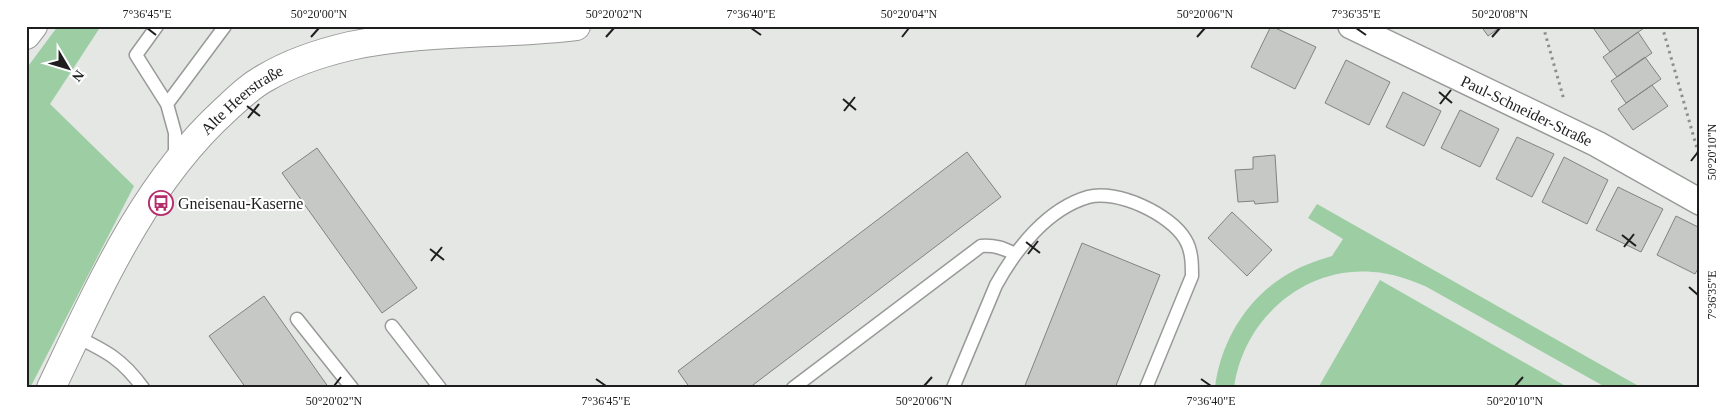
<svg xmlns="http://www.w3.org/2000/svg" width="1726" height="414" font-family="Georgia,serif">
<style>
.green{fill:#9dcda2}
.building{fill:#c5c8c5;stroke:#818381}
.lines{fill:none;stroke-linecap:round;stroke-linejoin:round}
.lane-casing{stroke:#989a98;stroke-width:15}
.street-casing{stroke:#989a98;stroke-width:28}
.secondary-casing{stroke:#989a98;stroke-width:30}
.highway-casing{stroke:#989a98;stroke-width:30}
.path{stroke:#8d8f8d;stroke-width:3;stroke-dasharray:2.5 4;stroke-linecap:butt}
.lane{stroke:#fff;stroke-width:12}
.street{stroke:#fff;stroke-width:25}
.secondary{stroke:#fff;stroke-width:28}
.highway{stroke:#fff;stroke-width:28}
.ticks{fill:none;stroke:#1e1e1e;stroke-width:2}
.labels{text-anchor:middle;stroke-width:4;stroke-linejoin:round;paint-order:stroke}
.street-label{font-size:16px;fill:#1e1e1e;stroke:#fff}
.poi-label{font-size:16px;fill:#1e1e1e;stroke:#fff;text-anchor:start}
.neatline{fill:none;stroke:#1e1e1e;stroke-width:2}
.ticks-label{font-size:12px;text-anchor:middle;fill:#1e1e1e}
</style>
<rect width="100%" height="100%" fill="#e4e7e4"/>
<path class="green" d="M58,26H101L50,104L134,186L30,388H26V69Z
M1317,204L1642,388H1607L1425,286C1408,279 1391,273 1373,272C1303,266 1243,320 1234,388H1215C1220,344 1245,301 1283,277C1298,267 1315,261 1332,256L1343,239L1308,218Z
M1380,280L1569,388H1318Z"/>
<path class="building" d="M1271,26L1316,47L1295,89L1251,67Z
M1481,26H1502L1488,36Z
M1598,26H1643L1644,28L1610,52L1594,29Z
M1638,32L1652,53L1617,77L1603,57Z
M1645,57L1661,79L1626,103L1611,81Z
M1346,60L1390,82L1369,125L1325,103Z
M1652,85L1668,106L1633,130L1618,109Z
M1403,92L1441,111L1424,146L1386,127Z
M1460,110L1499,129L1480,167L1441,148Z
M1517,137L1554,154L1532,197L1496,179Z
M317,148L417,288L382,313L282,173Z
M967,152L1001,197L749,388H690L678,371Z
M1275,155L1278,202L1255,204L1254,201L1238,202L1235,170L1253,169V157Z
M1564,157L1608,180L1587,224L1542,202Z
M1618,187L1663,209L1641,252L1596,230Z
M1232,212L1272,250L1247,276L1208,238Z
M1676,216L1700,228V265L1695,274L1657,255Z
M1082,243L1160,275L1115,388H1024Z
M264,296L329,388H246L209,336Z"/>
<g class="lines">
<defs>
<path id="lane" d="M157,26L136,55L167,104L175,133V159
M167,104L225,26
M297,319L352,388
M392,326L440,388
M75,336C106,351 122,359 143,388
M793,388L981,246C995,245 1003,248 1015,254
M953,388L996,285C1016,249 1047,209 1088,197C1117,189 1170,214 1185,239C1192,250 1192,264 1192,276L1146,388"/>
<g id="street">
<path id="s1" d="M1351,26L1597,144L1700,202"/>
</g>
<g id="secondary">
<path id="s2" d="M51,388C98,290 143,185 224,111C237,99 250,86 265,78C292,62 320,53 350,46C423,30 502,35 576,26"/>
</g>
<path id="highway" d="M26,35L33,26"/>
</defs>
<use href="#lane" class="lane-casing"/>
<use href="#street" class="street-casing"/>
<use href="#secondary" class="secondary-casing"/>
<use href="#highway" class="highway-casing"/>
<path class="path" d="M1543,26L1564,100
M1662,26L1700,159"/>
<use href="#lane" class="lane"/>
<use href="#street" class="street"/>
<use href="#secondary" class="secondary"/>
<use href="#highway" class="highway"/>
</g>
<path class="ticks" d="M147,28L156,35M751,28L761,35M1356,28L1366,35M311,37L319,28M606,37L614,28M902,37L909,28M1197,37L1205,28M1492,37L1500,28M1439,92L1452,103M843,99L856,110M1440,104L1451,90M247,106L260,116M844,111L855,97M248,118L259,104M1691,161L1698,152M1622,235L1636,246M1026,242L1040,253M1624,247L1634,234M430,249L444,260M1028,254L1038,241M431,261L442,247M1689,287L1698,295M596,379L606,386M1201,379L1211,386M334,386L341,377M924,386L932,377M1515,386L1523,377"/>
<defs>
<symbol id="bus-ring" viewBox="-11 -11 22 22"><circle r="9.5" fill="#fff" stroke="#b62d6b" stroke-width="1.5"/><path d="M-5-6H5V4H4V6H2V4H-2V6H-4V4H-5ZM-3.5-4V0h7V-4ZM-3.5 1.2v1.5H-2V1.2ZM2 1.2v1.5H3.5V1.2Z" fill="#b62d6b"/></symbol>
</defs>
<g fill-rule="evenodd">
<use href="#bus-ring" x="147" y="189" width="28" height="28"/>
</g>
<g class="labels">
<g class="street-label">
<text dy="6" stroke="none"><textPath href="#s2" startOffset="350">Alte Heerstraße</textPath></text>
<text dy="6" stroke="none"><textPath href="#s1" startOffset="195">Paul-Schneider-Straße</textPath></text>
</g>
<g class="poi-label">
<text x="178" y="209">Gneisenau-Kaserne</text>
</g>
</g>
<rect width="1726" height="414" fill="none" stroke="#ffffff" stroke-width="55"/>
<g transform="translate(68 68) rotate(128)" stroke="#ffffff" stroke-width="4" paint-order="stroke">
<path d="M0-4L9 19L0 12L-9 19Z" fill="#1e1e1e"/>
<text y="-8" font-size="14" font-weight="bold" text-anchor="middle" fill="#1e1e1e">N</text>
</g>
<rect x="28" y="28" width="1670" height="358" class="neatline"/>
<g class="ticks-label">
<text x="147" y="18">7°36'45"E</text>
<text x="319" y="18">50°20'00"N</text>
<text x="614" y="18">50°20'02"N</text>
<text x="751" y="18">7°36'40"E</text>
<text x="909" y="18">50°20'04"N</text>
<text x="1205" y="18">50°20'06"N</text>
<text x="1356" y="18">7°36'35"E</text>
<text x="1500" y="18">50°20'08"N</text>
<text transform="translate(1712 152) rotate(-90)" y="4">50°20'10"N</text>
<text transform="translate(1712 295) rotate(-90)" y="4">7°36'35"E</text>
<text x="334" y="405">50°20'02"N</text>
<text x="606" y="405">7°36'45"E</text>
<text x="924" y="405">50°20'06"N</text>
<text x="1211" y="405">7°36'40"E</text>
<text x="1515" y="405">50°20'10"N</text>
</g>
</svg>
